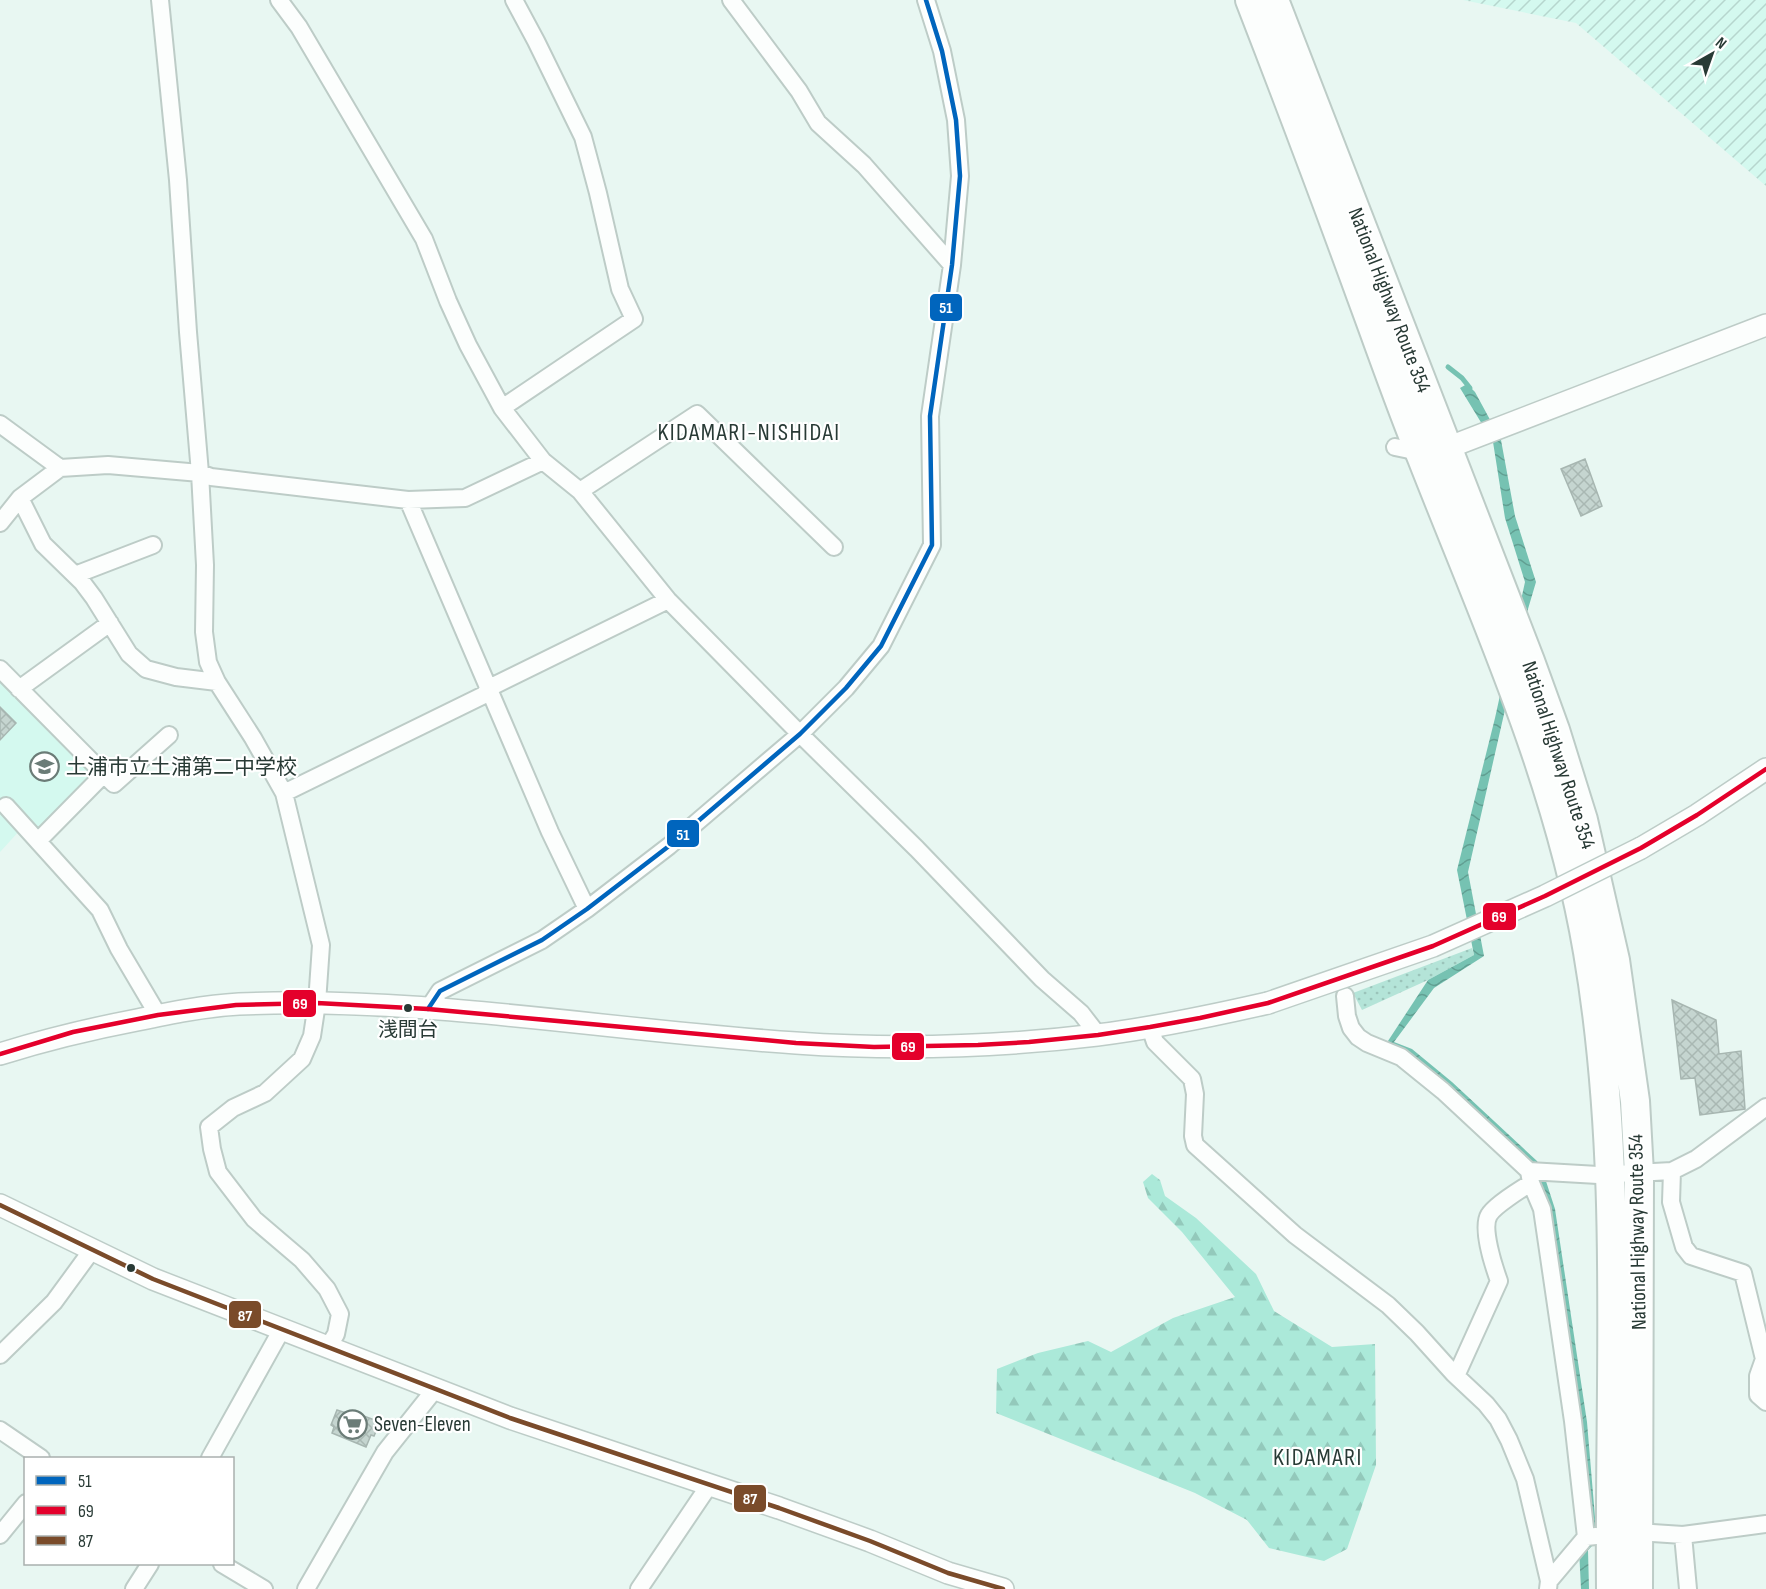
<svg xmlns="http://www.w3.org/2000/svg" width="1766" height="1589" font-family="'Sofia Sans Condensed','Noto Sans JP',sans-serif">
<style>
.built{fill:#d4f9ef}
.industrial{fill:url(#industrial-furrows)}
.forest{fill:url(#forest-firs)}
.park{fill:url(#park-dots)}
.water{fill:url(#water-waves)}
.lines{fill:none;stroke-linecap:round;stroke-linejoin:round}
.stream{stroke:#76c2b2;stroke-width:5}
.building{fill:url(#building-cross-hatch);stroke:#a7b6b1;stroke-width:1.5}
.minor-casing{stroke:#bdccc7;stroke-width:20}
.tertiary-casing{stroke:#bdccc7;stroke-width:24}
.trunk-casing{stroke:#bdccc7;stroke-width:32}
.minor{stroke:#fcfefd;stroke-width:16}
.tertiary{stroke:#fcfefd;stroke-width:21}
.trunk{stroke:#fcfefd;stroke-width:28}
.tertiary-bridge-casing{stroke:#bdccc7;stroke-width:24;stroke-linecap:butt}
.tertiary-bridge{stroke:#fcfefd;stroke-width:21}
.bus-1-casing{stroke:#fff;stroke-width:9}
.bus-2-casing{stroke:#fff;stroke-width:9}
.bus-3-casing{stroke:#fff;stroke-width:9}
.bus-1{stroke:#0065bd;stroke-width:4.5}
.bus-2{stroke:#e4002b;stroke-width:4.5}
.bus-3{stroke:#7a4b2a;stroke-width:4.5}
.bus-dot{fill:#283a35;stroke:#fff;stroke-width:2}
.labels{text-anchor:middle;stroke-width:4.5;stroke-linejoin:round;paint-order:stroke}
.bus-label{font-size:20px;fill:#283a35;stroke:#fff}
.street-label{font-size:21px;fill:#283a35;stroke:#fff}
.poi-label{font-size:21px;fill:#283a35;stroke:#fff;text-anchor:start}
.quarter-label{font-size:24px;letter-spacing:1.5px;fill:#283a35;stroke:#fff}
.line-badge{stroke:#fff;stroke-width:2}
.badge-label{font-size:16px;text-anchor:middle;font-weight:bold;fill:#fff}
</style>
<defs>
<pattern id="industrial-furrows" width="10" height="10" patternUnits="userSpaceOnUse" patternTransform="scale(1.5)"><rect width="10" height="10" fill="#d4f9ef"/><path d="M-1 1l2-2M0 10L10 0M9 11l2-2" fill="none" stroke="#b6d6ce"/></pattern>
<pattern id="forest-firs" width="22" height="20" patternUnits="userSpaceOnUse" patternTransform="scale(1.5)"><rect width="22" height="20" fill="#abe9d9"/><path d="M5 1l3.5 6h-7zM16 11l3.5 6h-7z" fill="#93c9bb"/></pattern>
<pattern id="park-dots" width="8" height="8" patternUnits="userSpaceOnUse" patternTransform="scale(1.5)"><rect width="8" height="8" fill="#b4e4d8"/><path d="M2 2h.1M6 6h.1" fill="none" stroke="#9bc4ba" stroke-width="1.8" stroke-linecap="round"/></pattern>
<pattern id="water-waves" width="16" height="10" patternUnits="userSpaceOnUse" patternTransform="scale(1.5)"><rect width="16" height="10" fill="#76c2b2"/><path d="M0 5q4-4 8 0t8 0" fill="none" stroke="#619f92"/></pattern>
<pattern id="building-cross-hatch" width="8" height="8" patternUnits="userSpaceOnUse" patternTransform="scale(1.5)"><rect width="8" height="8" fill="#c5d5d0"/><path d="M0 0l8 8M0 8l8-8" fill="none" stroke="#a9b8b3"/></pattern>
</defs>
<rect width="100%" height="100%" fill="#e8f7f2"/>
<path class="built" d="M0,676L94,771L93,779L39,830L21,829L0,852Z"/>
<path class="industrial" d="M1463,0H1766V186L1576,23Z"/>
<path class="forest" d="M1152,1174L1160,1180L1165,1196L1196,1218L1256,1274L1274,1311L1332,1347L1375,1344L1376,1465L1347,1549L1324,1561L1269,1548L1247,1520L1195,1493L996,1413L997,1369L1038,1353L1088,1341L1111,1352L1173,1318L1235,1297L1182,1232L1148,1198L1143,1182Z"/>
<path class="park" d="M1472,948L1474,955L1428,980L1362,1010L1353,993Z"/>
<path class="water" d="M1467,384L1475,392L1501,440L1515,516L1536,582L1528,609L1468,872L1484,956L1434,988L1394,1042L1412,1049L1452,1082L1537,1161L1544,1175L1555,1209L1587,1422L1597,1541L1588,1550L1589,1589H1581L1579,1549L1588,1541L1535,1177L1386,1044L1428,980L1474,955L1457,870L1495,718L1525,582L1505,518L1493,442L1460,388Z"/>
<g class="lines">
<path class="stream" d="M1448,367L1462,378L1470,388"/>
</g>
<path class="building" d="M1585,459L1602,506L1581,516L1561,469Z
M0,707L16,723L0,740Z
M1672,1000L1716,1020L1719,1054L1741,1051L1745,1109L1700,1115L1695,1078L1681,1079Z
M337,1410L349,1414L350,1411L380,1422L374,1436L371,1435L366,1447L332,1433L334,1427L331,1425Z"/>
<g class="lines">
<defs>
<path id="minor" d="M160,0L178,180L188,332L200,473L205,565L204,632L208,662L217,682L253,738L284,793L321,945L317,1003L312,1036L302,1059L265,1093L233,1108L209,1127L212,1149L218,1172L254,1219L302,1260L327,1289L340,1314L336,1334L328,1347
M279,0L299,27L424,239L448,301L468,345L502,408L543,461L580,491L668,600L800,734L917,849L1042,979L1081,1013L1098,1035
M731,0L799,91L818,123L864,165L952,265
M502,408L634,319L620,289L598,193L583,137L536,41L514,0
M0,424L60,468L108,465L200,473L211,477L408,500L465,498L543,461
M1395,447L1419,452
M580,491L697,414L834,547
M20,498L43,544L82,582L94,598L129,654L146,669L176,677L217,682
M408,500L550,832L587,909
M0,523L20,498L60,468
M75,575L153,545
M0,669L104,774L38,841
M19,689L110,623
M104,774L114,784L169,735
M284,793L484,695L489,688L668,600
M6,806L100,910L119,949L158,1015
M1345,996L1347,1016L1351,1028L1358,1037L1367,1043L1401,1057L1443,1091L1529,1171L1531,1183L1542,1209L1573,1421L1586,1537
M428,1009L440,991L542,940L587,909L669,846L800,734L846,688L881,646L932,545L930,416L952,265L960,176L956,120L942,51L926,0
M1150,1027L1155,1042L1192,1079L1195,1094L1193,1136L1195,1145L1295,1235L1388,1305L1417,1333L1454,1374L1486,1404L1498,1419L1509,1440L1525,1479L1549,1581L1548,1589
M1529,1171L1598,1175L1672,1171L1671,1202L1684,1247L1691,1256L1743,1273L1764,1359L1758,1376V1395L1766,1402
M1672,1171L1696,1159L1766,1107
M0,1355L54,1302L92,1250
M1456,1376L1499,1281C1494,1267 1481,1228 1489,1215C1494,1206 1521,1189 1531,1183
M0,1430L41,1458
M210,1458L282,1329
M1637,1532L1683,1535L1766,1524
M0,1535L26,1503
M1683,1535L1688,1589
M222,1564L264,1589
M1549,1581L1586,1537L1596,1536
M134,1589L150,1564
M306,1589L385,1452L436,1388
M639,1589L710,1484"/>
<path id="tertiary" d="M1433,450L1447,448L1766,325
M1641,848L1697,815L1766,769
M0,1054C45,1040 90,1029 137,1020C170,1013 204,1006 239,1004C425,996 610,1031 796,1043C896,1050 998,1047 1097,1035C1155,1028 1211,1016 1268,1003
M0,1205L153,1279L510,1418L779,1508L870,1541L948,1573L1003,1589"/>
<path id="trunk" d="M1250,0C1288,98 1325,196 1361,295C1381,349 1400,404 1422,458C1485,619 1559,780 1588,952C1624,1162 1609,1377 1611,1589
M1274,0L1530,661L1555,730L1583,820L1615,960L1635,1101L1639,1173L1638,1589"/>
</defs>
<use href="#minor" class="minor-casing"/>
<use href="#tertiary" class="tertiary-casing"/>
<use href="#trunk" class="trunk-casing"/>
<use href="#minor" class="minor"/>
<use href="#tertiary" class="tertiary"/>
<use href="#trunk" class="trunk"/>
<defs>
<path id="tertiary-bridge" d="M1268,1003L1433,946L1545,896L1641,848"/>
</defs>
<use href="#tertiary-bridge" class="tertiary-bridge-casing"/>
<use href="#tertiary-bridge" class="tertiary-bridge"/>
<defs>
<path id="bus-1" d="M428,1009L440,991L542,940L587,909L669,846L800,734L846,688L881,646L932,545L930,416L952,265L960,176L956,120L942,51L926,0"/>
<path id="bus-2" d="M0,1054L73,1032L158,1015L236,1005L317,1003L428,1009L796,1043L874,1047L978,1045L1029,1042L1098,1035L1150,1027L1200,1018L1268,1003L1433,946L1545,896L1641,848L1697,815L1766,769"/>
<path id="bus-3" d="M0,1205L153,1279L510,1418L779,1508L870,1541L948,1573L1003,1589"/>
</defs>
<use href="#bus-1" class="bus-1-casing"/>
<use href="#bus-2" class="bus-2-casing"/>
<use href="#bus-3" class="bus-3-casing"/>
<use href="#bus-1" class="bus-1"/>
<use href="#bus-2" class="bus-2"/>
<use href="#bus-3" class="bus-3"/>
</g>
<defs>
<symbol id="school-ring" viewBox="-11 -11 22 22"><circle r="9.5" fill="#fff" stroke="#6b7c77" stroke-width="1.5"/><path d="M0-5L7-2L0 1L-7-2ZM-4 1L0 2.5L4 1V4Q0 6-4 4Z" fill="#6b7c77"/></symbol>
<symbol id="supermarket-ring" viewBox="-11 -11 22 22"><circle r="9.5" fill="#fff" stroke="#6b7c77" stroke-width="1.5"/><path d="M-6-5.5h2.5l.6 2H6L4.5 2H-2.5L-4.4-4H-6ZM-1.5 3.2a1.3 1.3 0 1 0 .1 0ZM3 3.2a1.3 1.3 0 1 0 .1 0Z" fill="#6b7c77"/></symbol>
</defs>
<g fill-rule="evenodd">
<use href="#school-ring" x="28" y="750" width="33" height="33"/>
<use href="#supermarket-ring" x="336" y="1408" width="33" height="33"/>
</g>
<g class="bus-dot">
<circle cx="408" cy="1008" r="5"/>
<circle cx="131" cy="1268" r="5"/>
</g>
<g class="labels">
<g class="bus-label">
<text x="408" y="1036">浅間台</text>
</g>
<g class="street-label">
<text transform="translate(1390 300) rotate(69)" y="7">National Highway Route 354</text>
<text transform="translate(1559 755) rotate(72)" y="7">National Highway Route 354</text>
<text transform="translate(1637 1232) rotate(-91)" y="7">National Highway Route 354</text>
</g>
<g class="poi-label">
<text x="66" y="774">土浦市立土浦第二中学校</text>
<text x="374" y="1431">Seven-Eleven</text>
</g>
<g class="quarter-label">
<text x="749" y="440">KIDAMARI-NISHIDAI</text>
<text x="1318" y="1465">KIDAMARI</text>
</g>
</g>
<g class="line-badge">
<rect x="929" y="293" width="34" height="29" rx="6" fill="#0065bd"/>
<rect x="666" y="819" width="34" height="29" rx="6" fill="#0065bd"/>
<rect x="1482" y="902" width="35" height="29" rx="6" fill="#e4002b"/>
<rect x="282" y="989" width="35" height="29" rx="6" fill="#e4002b"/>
<rect x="891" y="1032" width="34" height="29" rx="6" fill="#e4002b"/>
<rect x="228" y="1300" width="34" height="29" rx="6" fill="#7a4b2a"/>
<rect x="733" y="1484" width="34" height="29" rx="6" fill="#7a4b2a"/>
</g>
<g class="badge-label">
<text x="946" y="313">51</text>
<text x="683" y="840">51</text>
<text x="1499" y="922">69</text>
<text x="300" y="1009">69</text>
<text x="908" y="1052">69</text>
<text x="245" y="1321">87</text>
<text x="750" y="1504">87</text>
</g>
<rect x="24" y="1457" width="210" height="108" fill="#ffffff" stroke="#a9b0ae" stroke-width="1.5"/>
<rect x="36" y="1476" width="30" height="9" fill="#0065bd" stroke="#a9b0ae" stroke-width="1.5"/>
<text x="78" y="1487" font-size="18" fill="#283a35">51</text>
<rect x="36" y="1506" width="30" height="9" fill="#e4002b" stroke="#a9b0ae" stroke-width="1.5"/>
<text x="78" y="1517" font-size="18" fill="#283a35">69</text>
<rect x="36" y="1536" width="30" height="9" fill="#7a4b2a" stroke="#a9b0ae" stroke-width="1.5"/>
<text x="78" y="1547" font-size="18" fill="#283a35">87</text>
<g transform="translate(1712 54) rotate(40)" stroke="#ffffff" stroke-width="4.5" paint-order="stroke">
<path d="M0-4.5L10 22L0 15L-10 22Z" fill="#283a35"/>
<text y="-9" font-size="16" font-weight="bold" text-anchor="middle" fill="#283a35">N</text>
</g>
</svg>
